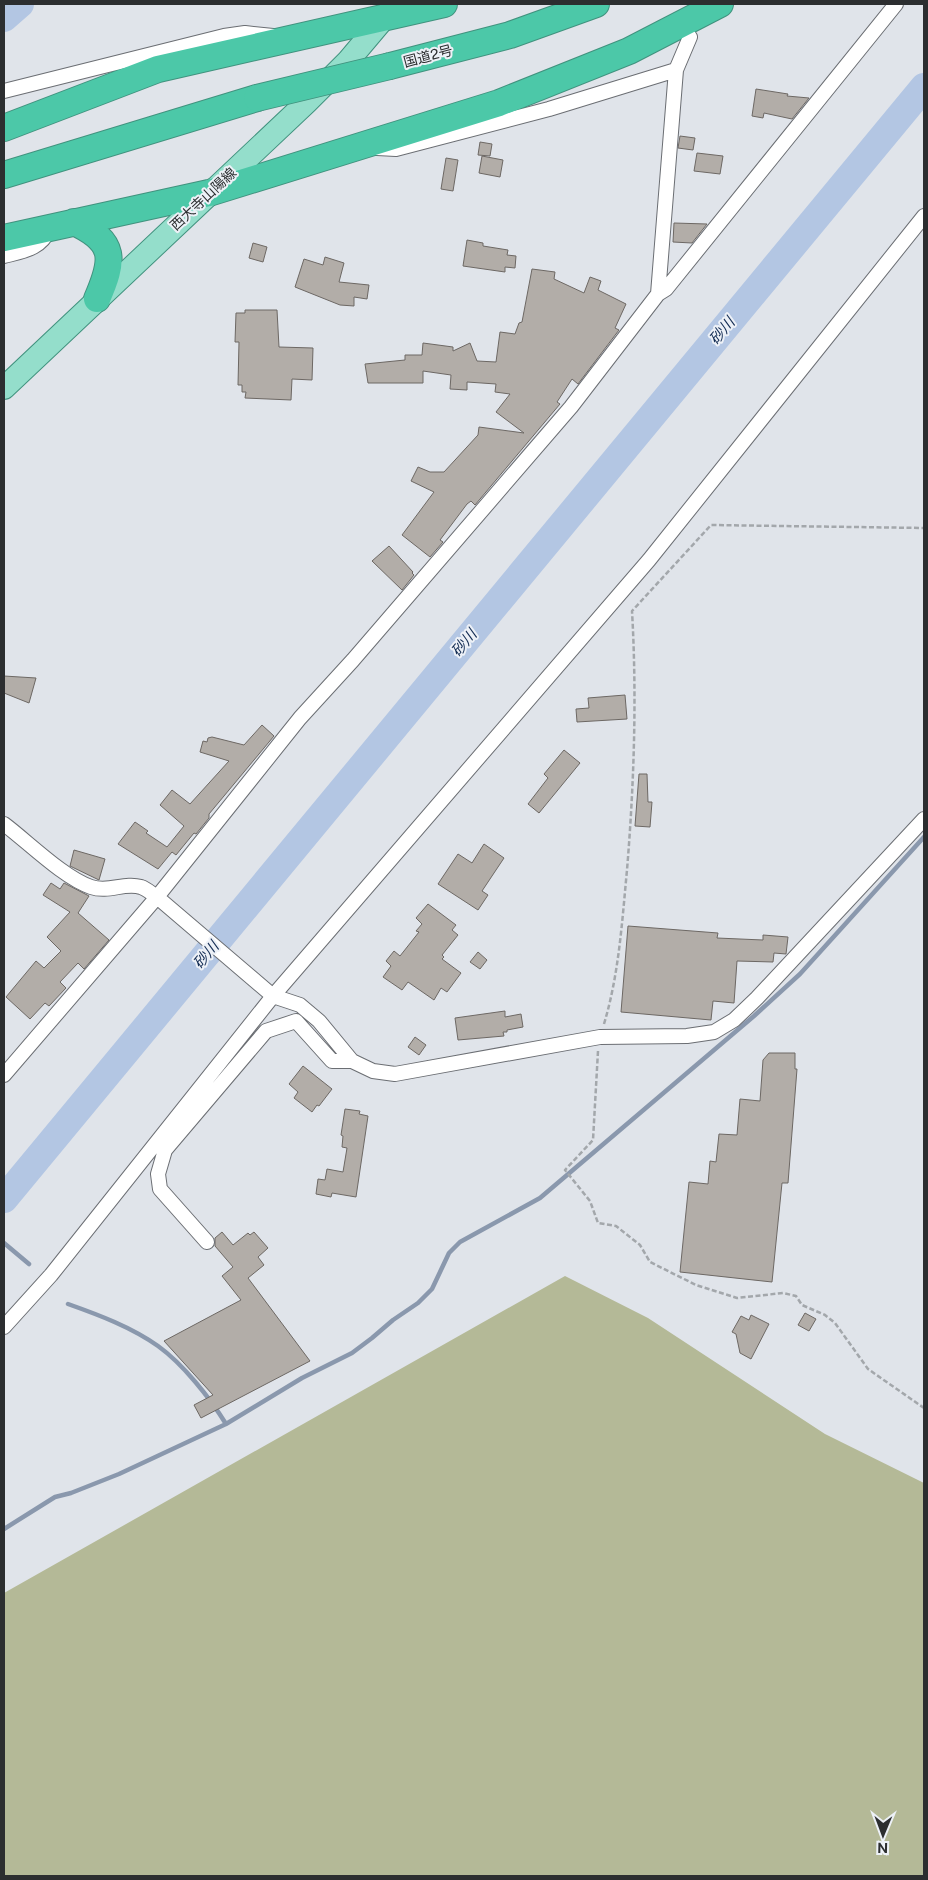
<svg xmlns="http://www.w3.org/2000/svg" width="928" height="1880" font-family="'Public Sans','Noto Sans JP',sans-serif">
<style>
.forest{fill:#b4b997}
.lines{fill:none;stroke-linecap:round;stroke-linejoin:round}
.stream{stroke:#8a98ad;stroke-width:4.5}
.river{stroke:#b3c6e3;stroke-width:28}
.building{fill:#b2ada8;stroke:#6d6864}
.street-casing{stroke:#6b6e73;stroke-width:16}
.primary-casing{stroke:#41927e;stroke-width:24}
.highway-casing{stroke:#41927e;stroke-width:28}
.path{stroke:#a3a7ab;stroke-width:2.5;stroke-dasharray:5 2.5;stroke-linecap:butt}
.street{stroke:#fff;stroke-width:14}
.primary{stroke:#94decb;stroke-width:22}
.highway{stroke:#4cc8a8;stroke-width:26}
.highway-bridge-casing{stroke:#41927e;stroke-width:28;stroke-linecap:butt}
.highway-bridge{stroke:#4cc8a8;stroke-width:26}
.labels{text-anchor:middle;stroke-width:4;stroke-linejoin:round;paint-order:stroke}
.street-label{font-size:14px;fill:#2c2e30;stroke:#edf1f7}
.water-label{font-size:15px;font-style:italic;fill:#132c53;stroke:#edf1f7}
</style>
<rect width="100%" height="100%" fill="#e0e4ea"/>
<path class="forest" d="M565,1276L648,1318L825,1434L924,1483V1876H4V1593Z"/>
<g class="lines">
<path class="stream" d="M4,1243L29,1264
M68,1304C99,1315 131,1327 158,1346C183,1364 210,1398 226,1424
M4,1529L55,1497L71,1493L119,1474L226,1424L302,1378L352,1353L372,1338L393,1320L418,1303L432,1289L449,1253L460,1242L540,1198L754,1016L800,974L924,837"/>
<path class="river" d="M4,18L20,4
M4,1199L924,87"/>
</g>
<path class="building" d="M756,89L788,94L787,96L809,98L792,119L764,113L763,118L752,116Z
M680,136L695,138L693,150L678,148Z
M480,142L492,144L490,156L478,155Z
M697,153L723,156L720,174L694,171Z
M482,156L503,160L500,177L479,173Z
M446,158L458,160L453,191L441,189Z
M674,223L707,224L692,243L673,242Z
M467,240L483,243V246L508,250L507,255L516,256L515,268L505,267V272L463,266Z
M253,243L267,247L263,262L249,258Z
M325,257L344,263L339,282L369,285L367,299L354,297V306L340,305L295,287L304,259L323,265Z
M532,269L555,272L554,279L584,293L590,277L601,281L598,290L626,304L615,328L619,330L578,384L572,379L557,402L560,404L475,505L471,501L467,504L440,540L443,542L430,557L402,535L434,492L411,481L418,467L430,472H444L478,435L479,427L524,433L496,412L510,394L495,392L496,384L467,382V390L450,389L451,375L423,371V383H368L365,364L405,360V355H422L423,343L453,347V351L470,343L477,361L496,362L500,332L515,334L519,323L522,322Z
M245,310H277L279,347L313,348L312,380L292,379L291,400L245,398L246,392H242V385H238L239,342H235L236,313H245Z
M389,546L413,572L412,573L414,575L402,590L372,561Z
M4,676L36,678L29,703L4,693Z
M625,695L627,719L577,722L576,709L589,708L588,698Z
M262,725L274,736L209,814V818L196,834L194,833L176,855L172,852L158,869L118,844L135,822L148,831L146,833L167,847L184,826L160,805L172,790L190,804L229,761L200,752L203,741L207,742L208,738L212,737L244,745Z
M564,750L580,763L539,813L528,804L548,778L544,774Z
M639,774H647L648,802H652L650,827L635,826Z
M484,844L504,858L482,891L488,895L478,910L438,884L458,854L472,863Z
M74,850L105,859L99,880L70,866Z
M51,883L60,889L64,883L89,896L78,913L109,940L84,969L78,963L60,982L66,988L49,1006L45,1003L30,1019L6,997L36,961L44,968L61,951L47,937L70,912L43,895Z
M428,904L456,925L452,930L458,935L442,955L444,957L442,959L461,973L447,992L441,988L434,1000L408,982L402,990L383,977L391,966L386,961L394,951L400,956L419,932L416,931L422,924L416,918Z
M628,926L718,933L717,938L763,940V935L788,937L786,954L774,953L773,962L737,961L734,1003L713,1001L711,1020L621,1012Z
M478,952L487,960L480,969L470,962Z
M505,1011V1017L521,1014L523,1027L507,1030V1032H503L504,1036L458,1040L455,1018Z
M415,1037L426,1045L419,1055L408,1047Z
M769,1053H795V1069H797L788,1183H782L772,1282L680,1272L689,1182L708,1184L710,1161L716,1162L719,1134L737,1135L740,1099L760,1101L763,1060Z
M303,1066L332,1089L319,1106L317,1105L312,1112L294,1098L298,1092L289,1084Z
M345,1109L360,1111L359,1114L368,1116L356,1197L332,1193L331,1197L316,1194L318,1179L325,1180L327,1169L343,1172L347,1148L342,1147L343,1136L341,1135Z
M222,1232L233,1245L248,1233L250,1235L254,1232L268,1248L258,1257L264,1265L248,1278L310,1361L201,1418L194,1405L213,1395L164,1341L241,1300L222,1276L233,1267L215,1246V1238Z
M805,1313L816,1319L809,1331L798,1325Z
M751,1315L769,1324L751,1359L740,1353L736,1334L732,1332L741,1316L749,1320Z"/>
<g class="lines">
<defs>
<path id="street" d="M4,91L224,36L245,33L273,36
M377,148L396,149L549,109L676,70
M4,256C24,251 41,249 50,228
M658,294L666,289L896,4
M4,824C28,842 64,878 91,887C109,893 124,882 141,887C147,889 152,894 157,897L273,996L300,1005L319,1021L352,1061L373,1071L395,1074L600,1037L687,1036L714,1032L734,1020L757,998L924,819
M4,1075L157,897L300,718L353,660L571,407L658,294L676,70L690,37
M207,1242L160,1189L158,1174L165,1150L266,1031L296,1021L332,1061H352
M4,1327L51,1275L273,996L649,560L924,216"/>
<path id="primary" d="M4,388L307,102L348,61L391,10"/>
<path id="highway" d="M390,66L510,35L596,4
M4,128L158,69L444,4
M4,175L257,98
M74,222C117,242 114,260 97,299
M4,238L209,193L499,103L629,51L720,4"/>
</defs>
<use href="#street" class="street-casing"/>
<use href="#primary" class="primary-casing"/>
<use href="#highway" class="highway-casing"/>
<path class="path" d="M604,1024C619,974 622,922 627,870C634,784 637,698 632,611L711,525L924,528
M598,1051L593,1140L565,1170L590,1201L598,1223L616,1226L640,1245L650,1262L696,1285L737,1298L783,1293L796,1296L802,1305L825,1315L835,1323L868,1369L924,1408"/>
<use href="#street" class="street"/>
<use href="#primary" class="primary"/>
<use href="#highway" class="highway"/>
<defs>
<path id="highway-bridge" d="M257,98L390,66"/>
</defs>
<use href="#highway-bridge" class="highway-bridge-casing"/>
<use href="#highway-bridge" class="highway-bridge"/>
</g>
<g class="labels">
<g class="street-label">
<text transform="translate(428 56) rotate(-15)" y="5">国道2号</text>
<text transform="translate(203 199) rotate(-43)" y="5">西大寺山陽線</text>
</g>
<g class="water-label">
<text transform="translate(722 331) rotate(-50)" y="5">砂川</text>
<text transform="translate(464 643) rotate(-50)" y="5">砂川</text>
<text transform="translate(206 955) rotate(-50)" y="5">砂川</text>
</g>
</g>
<rect width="928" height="1880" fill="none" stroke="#2c2e30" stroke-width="10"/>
<g transform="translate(883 1835) rotate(181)" stroke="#edf1f7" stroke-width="4" paint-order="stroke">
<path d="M0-4L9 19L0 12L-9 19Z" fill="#2c2e30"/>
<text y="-8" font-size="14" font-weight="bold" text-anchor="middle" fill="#2c2e30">N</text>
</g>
</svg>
